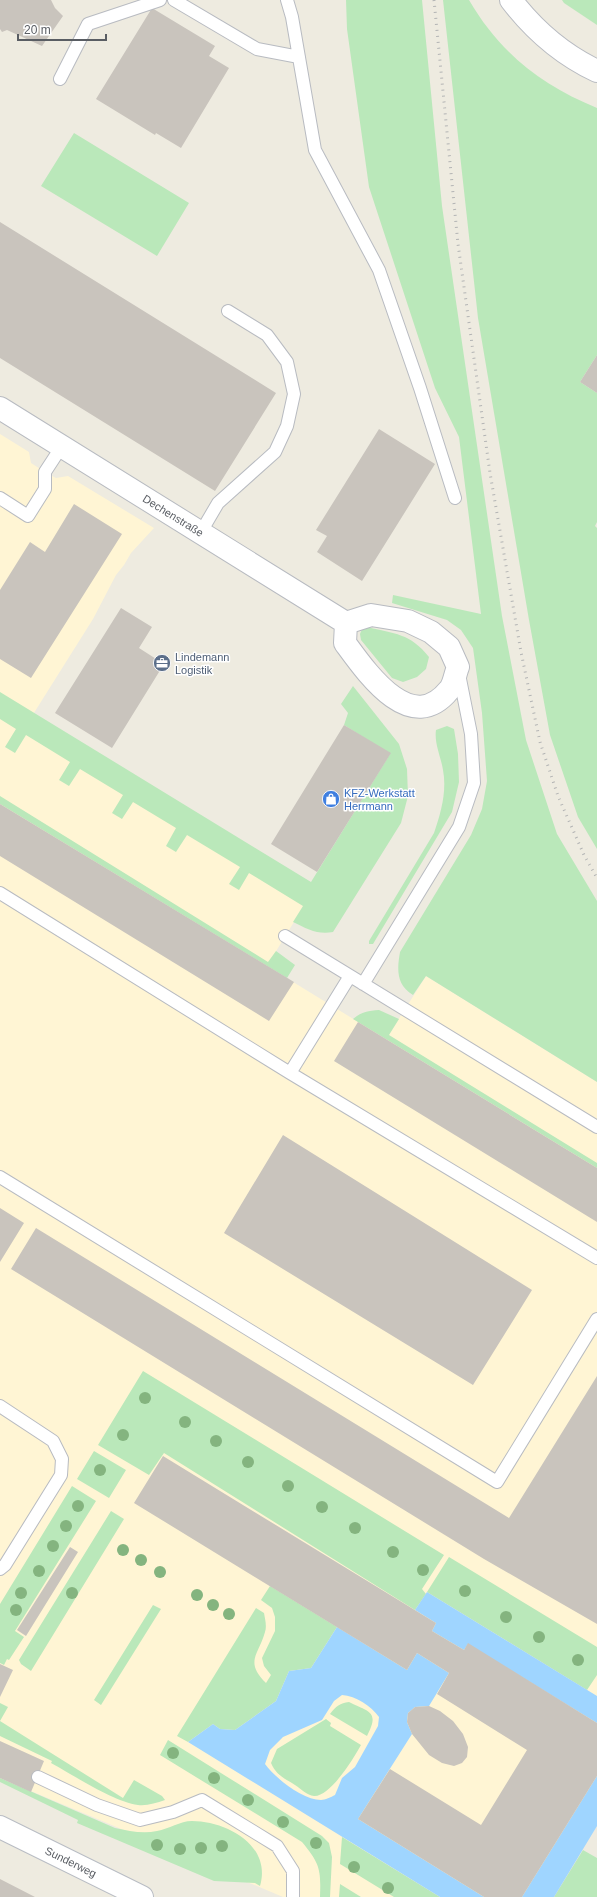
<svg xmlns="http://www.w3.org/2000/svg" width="597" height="1897" font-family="Helvetica,sans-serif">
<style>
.commercial{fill:#fff5d4}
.green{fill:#bae8ba}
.water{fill:#9fd5ff;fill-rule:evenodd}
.building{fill:#c9c4bd}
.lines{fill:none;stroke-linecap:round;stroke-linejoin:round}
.lane-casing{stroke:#b8bbc1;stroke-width:14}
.street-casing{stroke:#b8bbc1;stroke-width:24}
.secondary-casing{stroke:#b9bdc4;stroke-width:24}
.lane{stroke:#fff;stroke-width:12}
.street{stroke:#fff;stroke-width:22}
.secondary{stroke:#fff;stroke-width:22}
.rail{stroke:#b3b4b4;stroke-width:3;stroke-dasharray:1 5;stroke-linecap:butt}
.tree{fill:#84b47f}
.labels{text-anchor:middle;stroke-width:3;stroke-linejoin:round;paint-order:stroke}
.street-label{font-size:11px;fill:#595d63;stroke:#fff}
.service-label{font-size:11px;fill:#4e5e75;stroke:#fff;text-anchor:start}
.shop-label{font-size:11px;fill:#366cbe;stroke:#fff;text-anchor:start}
</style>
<rect width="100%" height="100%" fill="#eeebe0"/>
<path class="commercial" d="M0,434L29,452L31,463L45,472L56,478L68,476L154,528L131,553L124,565L116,575L93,619L27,724L308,899L267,966L386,1039L426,976L597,1082V1776L522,1897H283L0,1778Z"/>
<path class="green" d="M346,0H422L442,206L502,616L526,740L557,834L597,901V1082L426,976L413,995C396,985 397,969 400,952L471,835L482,809L487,781L482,713L473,648L461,630L447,620L392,603L393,595L481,614L459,437L435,388L369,187L347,29Z
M443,0H469C500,53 541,85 597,108V355L580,382L597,393V522L595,526L597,528V849L578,817L550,735L529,620L478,318Z
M562,0H597V25L564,3Z
M74,133L189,203L157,256L41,186Z
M367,627C395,634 410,633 429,657L426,669L417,677L403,682L392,678L361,640L360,634L362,629Z
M353,686L399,744L407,769L408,796L401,823L333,932C318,935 307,929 293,922L303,906L249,873L239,890L229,884L240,867L187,835L176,852L166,846L176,828L133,802L122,819L112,813L123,795L80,769L69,786L59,780L70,762L26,735L15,753L5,747L16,729L0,719V692L311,882L390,754L344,725L348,713L341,704Z
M447,726L454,729L458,754L459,782L452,812L373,944H369V941L434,833C441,813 447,791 443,770C441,757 434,743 436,730Z
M0,796L268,962L276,951L295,965L287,978L0,804Z
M379,1010L399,1019L389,1035L597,1163V1168L353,1019C361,1012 368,1011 379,1010Z
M143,1371L444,1555L422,1589L426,1594L415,1610L164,1453L149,1475L98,1445Z
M94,1451L126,1470L109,1498L77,1479Z
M72,1486L96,1501L15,1631L24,1637L9,1660L7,1659L4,1665L0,1663V1604Z
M111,1511L124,1519L31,1671L21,1664L19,1660Z
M449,1557L597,1647V1675L587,1690L427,1592Z
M270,1586L337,1627L311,1668L289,1671L276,1701L235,1730L220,1729L213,1724L188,1742L177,1736L256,1608L264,1613C265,1619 267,1626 265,1632C259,1654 244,1662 266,1683L271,1675L264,1666L262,1658L275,1631V1617L272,1608L261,1600Z
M153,1605L161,1609L101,1705L94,1700Z
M349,1702C369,1712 380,1711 367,1736L330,1714C336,1706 340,1703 349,1702Z
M0,1703L8,1707L0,1721Z
M326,1719L331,1723L330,1726L361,1745C354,1758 330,1797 314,1796C307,1795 301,1789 295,1785C284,1778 276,1775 271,1763L277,1749Z
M0,1721L123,1798L134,1780L162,1796L165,1800C156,1803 147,1806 138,1805C114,1802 73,1775 51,1763L52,1761L0,1736Z
M168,1740L322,1836L329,1843L332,1857L330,1897H320C321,1869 320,1864 302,1842L160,1755Z
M0,1778L115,1828C129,1831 143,1834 157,1831C169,1829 180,1821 192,1821C226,1821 272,1845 260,1886L255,1883L214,1881L77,1823L78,1820L0,1782Z
M342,1837L440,1897H394L340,1864Z
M583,1850L597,1858V1897H554Z
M340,1884L361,1897H339Z"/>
<path class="water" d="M427,1592L597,1696V1723L468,1644L464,1650L432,1631L436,1623L415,1610Z
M337,1627L407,1670L417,1653L449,1673L429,1706L415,1707L408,1713L407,1722L412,1734L358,1819L484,1897H440L188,1742L213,1724L220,1729L235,1730L276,1701L289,1671L311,1668ZM342,1695C356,1696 371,1706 379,1717L378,1726L355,1767L342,1778L335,1795C331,1797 325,1800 321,1800C303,1800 275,1778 265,1764L270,1750L283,1737L322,1720L334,1701Z
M597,1776V1826L554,1897H522Z"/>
<path class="building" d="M0,0H51L55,8L63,16L42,46L7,30L2,32L0,29Z
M152,8L215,46L209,56L229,68L181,148L156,133L155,135L96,99Z
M0,222L276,393L215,491L0,358Z
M597,355V393L580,382Z
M379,429L435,464L362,581L317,552L327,536L316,530Z
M74,504L122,534L31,678L0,659V590L30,542L45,552Z
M121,608L152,627L139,648L164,664L112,748L55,713Z
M344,725L391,753L317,872L271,844Z
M0,804L294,982L269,1021L0,856Z
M358,1022L597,1168V1222L334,1061Z
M283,1135L532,1290L473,1385L224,1233Z
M0,1208L24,1223L0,1262Z
M36,1228L509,1518L597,1376V1624L484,1559L11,1269Z
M163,1456L436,1623L432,1631L464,1650L468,1643L597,1723V1776L522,1897H484L358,1819L390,1769L481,1825L527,1750L437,1694L449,1673L417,1653L407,1670L134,1503Z
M70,1547L78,1552L26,1636L17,1630Z
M0,1664L13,1670L0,1697Z
M429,1706L440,1711L453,1721L463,1734L468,1747L467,1757L462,1763L454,1766L442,1763L429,1755L412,1734L407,1722L408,1713L415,1707Z
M0,1741L44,1761L31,1792L0,1778Z
M0,1879L35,1897H0Z"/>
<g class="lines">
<defs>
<path id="lane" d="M174,0L257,49L299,57
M287,0L292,17L315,150L379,270L420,388L455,498
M60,79L88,24L160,0
M0,498L28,516L45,489V472L62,446
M201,532L218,503L275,452L287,426L294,394L287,362L267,335L228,311
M0,893L290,1073L597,1258
M285,936L597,1127
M363,984L459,827L474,783L471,734L459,674
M290,1073L350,976
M0,1177L497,1482L597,1319
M0,1406L53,1441L62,1459L61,1475L5,1565L0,1569
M38,1777L97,1805L140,1820L173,1812L202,1800L277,1846L293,1871V1897"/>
<g id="street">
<path d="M511,0C534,30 563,55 597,71"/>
<path id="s1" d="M0,408L346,623L371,615L408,621L431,632L449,647L458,667C455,674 454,685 449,690C411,737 367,673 345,643L346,623"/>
</g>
<g id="secondary">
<path id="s2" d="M0,1827L142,1897"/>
</g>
</defs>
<use href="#lane" class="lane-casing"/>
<use href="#street" class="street-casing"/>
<use href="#secondary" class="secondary-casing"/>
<use href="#lane" class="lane"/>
<use href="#street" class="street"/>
<use href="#secondary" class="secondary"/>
<path class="rail" d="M434,0L458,244L490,473L521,652L540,742L558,796L584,855L597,878"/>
</g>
<g class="tree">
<circle cx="145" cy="1398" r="6"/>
<circle cx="185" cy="1422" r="6"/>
<circle cx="123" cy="1435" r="6"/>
<circle cx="216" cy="1441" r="6"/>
<circle cx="248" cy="1462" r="6"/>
<circle cx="100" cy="1470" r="6"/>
<circle cx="288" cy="1486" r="6"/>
<circle cx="78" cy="1506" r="6"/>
<circle cx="322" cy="1507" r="6"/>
<circle cx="66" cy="1526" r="6"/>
<circle cx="355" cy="1528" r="6"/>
<circle cx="53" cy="1546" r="6"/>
<circle cx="123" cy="1550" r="6"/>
<circle cx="393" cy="1552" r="6"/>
<circle cx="141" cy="1560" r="6"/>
<circle cx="423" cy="1570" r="6"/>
<circle cx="39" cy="1571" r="6"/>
<circle cx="160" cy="1572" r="6"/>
<circle cx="465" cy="1591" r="6"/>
<circle cx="21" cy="1593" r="6"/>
<circle cx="72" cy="1593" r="6"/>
<circle cx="197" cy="1595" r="6"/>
<circle cx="213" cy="1605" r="6"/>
<circle cx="16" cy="1610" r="6"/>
<circle cx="229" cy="1614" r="6"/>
<circle cx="506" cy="1617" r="6"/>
<circle cx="539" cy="1637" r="6"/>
<circle cx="578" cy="1660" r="6"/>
<circle cx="173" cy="1753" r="6"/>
<circle cx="214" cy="1778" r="6"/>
<circle cx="248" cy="1800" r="6"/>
<circle cx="283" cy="1822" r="6"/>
<circle cx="316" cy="1843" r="6"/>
<circle cx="157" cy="1845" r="6"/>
<circle cx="222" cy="1846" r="6"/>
<circle cx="201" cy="1848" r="6"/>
<circle cx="180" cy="1849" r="6"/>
<circle cx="354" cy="1867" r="6"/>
<circle cx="388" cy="1888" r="6"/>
</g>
<defs>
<symbol id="office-disc" viewBox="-11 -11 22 22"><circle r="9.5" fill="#5c6f8a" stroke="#fff"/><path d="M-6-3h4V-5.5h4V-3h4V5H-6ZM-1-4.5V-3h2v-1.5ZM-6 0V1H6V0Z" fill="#fff"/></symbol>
<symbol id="shop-disc" viewBox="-11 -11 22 22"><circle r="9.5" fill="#3f7fe0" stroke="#fff"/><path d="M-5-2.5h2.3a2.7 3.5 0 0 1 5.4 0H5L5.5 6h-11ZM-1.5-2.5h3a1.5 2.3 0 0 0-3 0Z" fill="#fff"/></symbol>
</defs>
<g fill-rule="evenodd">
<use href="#office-disc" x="152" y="653" width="20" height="20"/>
<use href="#shop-disc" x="321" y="789" width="20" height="20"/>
</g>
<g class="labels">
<g class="street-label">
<text dy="4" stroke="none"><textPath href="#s1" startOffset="204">Dechenstraße</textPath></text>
<text dy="4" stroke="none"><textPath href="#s2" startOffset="79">Sunderweg</textPath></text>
</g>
<g class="service-label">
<text x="175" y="661">Lindemann<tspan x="175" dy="13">Logistik</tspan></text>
</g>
<g class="shop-label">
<text x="344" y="797">KFZ-Werkstatt<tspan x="344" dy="13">Herrmann</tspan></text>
</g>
</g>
<path d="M18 34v6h88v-6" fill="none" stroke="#595d63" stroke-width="2"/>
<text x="24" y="34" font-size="12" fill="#595d63" stroke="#ffffff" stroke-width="3" paint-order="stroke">20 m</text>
</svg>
